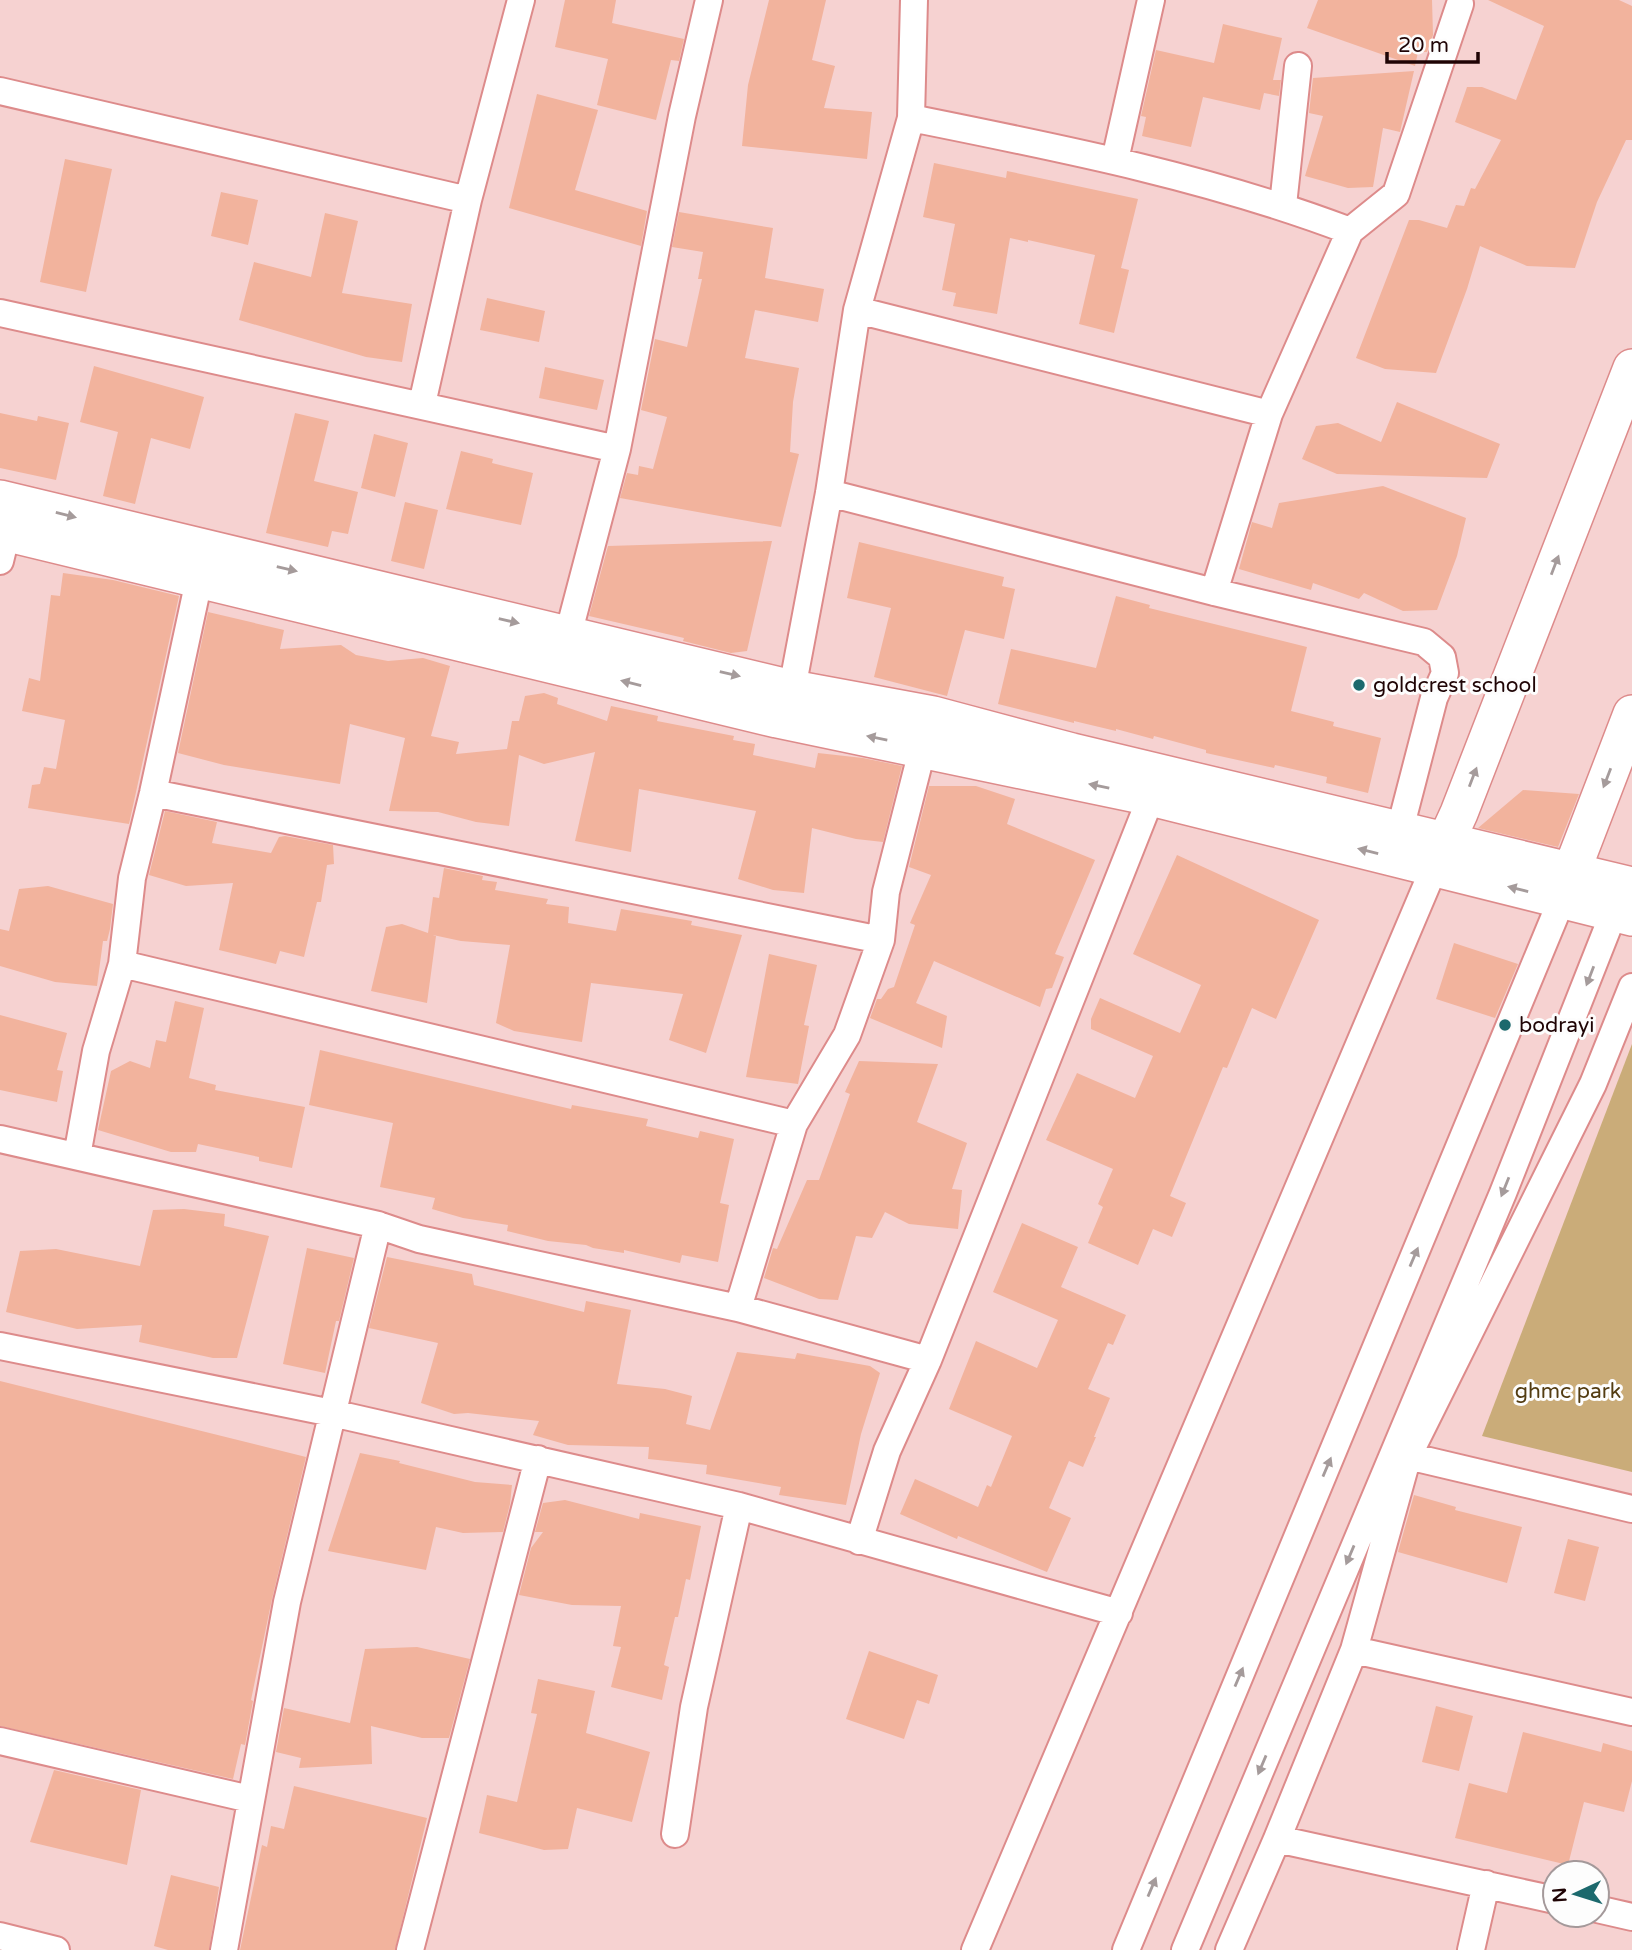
<svg xmlns="http://www.w3.org/2000/svg" width="1632" height="1950" font-family="'Varela Round',sans-serif">
<style>
.green{fill:#caac79}
.building{fill:#f2b39d}
.lines{fill:none;stroke-linecap:round;stroke-linejoin:round}
.street-casing{stroke:#dd8b8b;stroke-width:30}
.secondary-casing{stroke:#dd8b8b;stroke-width:40}
.street{stroke:#fff;stroke-width:26}
.secondary{stroke:#fff;stroke-width:37}
.oneway{fill:#a59b9b}
.poi-dot{fill:#1c696d;stroke:#fdfdfd;stroke-width:2.5}
.labels{text-anchor:middle;stroke-width:6;stroke-linejoin:round;paint-order:stroke}
.poi-label{font-size:21px;fill:#1f0405;stroke:#fdfdfd;text-anchor:start}
.park-label{font-size:21px;fill:#533c11;stroke:#fdfdfd}
</style>
<rect width="100%" height="100%" fill="#f6d2d1"/>
<path class="green" d="M1632,1044V1472L1482,1436Z"/>
<path class="building" d="M565,0H616L612,23L684,39L679,61L671,60L656,120L597,105L608,59L555,47Z
M769,0H826L812,60L835,66L824,108L872,112L867,159L742,146L748,85Z
M1318,0H1432L1433,35L1427,52H1418L1415,66L1307,28Z
M1488,0H1619L1632,6V140H1626L1597,202L1575,268L1527,266L1480,246L1467,289L1436,373L1385,369L1356,358L1409,220H1419L1447,228L1456,205L1464,206L1471,188L1475,189L1501,140L1455,122L1467,87H1482L1516,100L1544,26Z
M1223,24L1282,38L1273,80H1281L1279,96L1264,93L1260,110L1203,97L1191,147L1142,136L1146,117L1141,116L1156,50L1214,63Z
M1414,71L1400,132L1383,128L1373,187L1348,188L1305,176L1323,116L1309,113L1313,78Z
M537,94L598,110L575,190L647,211L641,246L509,208Z
M65,159L112,169L86,292L40,282Z
M934,163L1006,178L1007,171L1138,199L1121,268L1129,270L1114,333L1079,324L1095,255L1028,240V242L1010,238L997,314L953,306L956,293L942,290L955,224L923,217Z
M221,192L258,200L248,245L211,236Z
M679,212L773,228L765,278L824,289L818,322L755,310L745,358L799,368L793,402L790,452L799,454L781,527L620,498L627,473L638,475L639,466L653,469L667,417L641,410L655,339L687,347L702,279H698L703,252L672,247Z
M325,213L358,221L342,293L412,304L402,362L366,357L239,320L254,262L311,277Z
M487,298L545,311L539,342L480,330Z
M94,366L204,397L190,449L151,438L135,504L103,496L118,432L80,422Z
M545,367L604,380L597,410L539,398Z
M1397,402L1500,444L1487,478L1337,474L1302,459L1316,426L1338,423L1381,442Z
M0,413L37,421L38,416L69,423L56,480L0,468Z
M295,413L329,421L314,481L358,492L348,534L332,531L328,547L266,533Z
M374,434L408,443L395,497L361,488Z
M461,451L493,459L492,463L533,473L521,525L446,509Z
M1383,486L1466,518L1457,556L1437,610L1403,611L1364,593L1359,599L1313,583L1311,590L1239,569L1252,522L1272,528L1279,503Z
M405,502L438,510L424,569L391,561Z
M772,541L747,651L731,653L683,641L684,638L589,616L608,546Z
M859,542L1004,577L1002,586L1015,589L1004,639L965,630L947,696L874,677L891,608L847,598Z
M63,573L113,580L179,596L129,824L28,808L32,785L40,784L44,767L56,769L65,720L22,711L29,678L40,681L51,595L60,596Z
M1116,596L1150,605L1149,608L1307,647L1291,711L1334,722L1333,726L1381,738L1368,793L1326,783L1327,777L1275,765L1274,768L1206,753V750L1154,736L1153,739L1116,729V731L1074,721V723L998,704L1011,649L1096,668Z
M208,612L284,630L280,649L341,645L356,655L388,661L423,658L450,666L431,736L459,742L456,754L507,749L512,721H519L525,696L544,693L558,698L557,704L607,721L611,706L658,716L657,721L734,736L733,740L755,744L753,755L815,768L818,753L863,758L902,766L883,842L856,839L812,828L804,893L773,890L738,879L756,811L639,789L631,852L575,841L595,752L544,764L519,755L509,826L476,822L438,812L389,811L405,738L350,724L340,784L224,765L178,753Z
M929,786H976L1015,799L1007,824L1095,860L1055,954L1064,957L1052,988L1046,989L1040,1007L934,961L916,1003L947,1016L942,1048L870,1018L877,999H881L888,989L894,987L915,925L910,923L931,875L909,867Z
M1523,790L1579,794L1558,847L1478,828Z
M165,811L217,822L212,843L271,853L279,837L285,836L333,845L334,864L327,865L321,902H317L304,957L280,951L276,964L219,950L233,883L186,886L149,875Z
M1177,855L1319,920L1276,1019L1252,1008L1227,1068L1223,1067L1170,1196L1186,1203L1172,1237L1153,1229L1138,1265L1088,1243L1103,1207L1098,1204L1113,1169L1046,1140L1077,1073L1135,1098L1153,1056L1091,1029V1019L1100,998L1180,1033L1201,985L1133,954Z
M444,868L483,876L482,880L497,882L495,890L548,899L546,904L569,907L568,923L616,931L621,909L692,921L691,925L742,935L706,1053L669,1040L683,994L591,983L582,1042L514,1031L496,1023L510,945L461,941L433,935L436,936L427,1003L371,991L386,927L402,924L428,933L433,897L439,898Z
M48,886L113,904L110,929L107,941H103L97,986L55,982L0,966V929L9,931L19,889Z
M1454,943L1518,964L1495,1018L1436,999Z
M769,954L817,965L804,1025L809,1026L798,1084L746,1077Z
M175,1001L204,1008L189,1078L216,1085L215,1090L305,1107L292,1168L259,1161V1157L198,1144L196,1152H171L98,1130L111,1071L130,1061L150,1068L156,1040L166,1042Z
M0,1015L67,1033L57,1070L63,1071L57,1102L0,1090Z
M320,1050L571,1109L572,1105L648,1119L646,1126L698,1138L700,1131L734,1139L720,1203L729,1205L718,1262L682,1255L680,1263L624,1250V1253L593,1248L586,1245L548,1241L507,1231L508,1225L463,1218L432,1209L435,1198L380,1187L393,1123L309,1105Z
M859,1061L938,1064L917,1122L967,1143L952,1189L962,1190L958,1229L909,1224L885,1212L872,1238L856,1236L838,1300L819,1299L764,1278L773,1248L777,1249L807,1180H819L850,1094L845,1092Z
M184,1209L225,1214L224,1226L269,1236L237,1358H213L139,1342L142,1325L77,1329L6,1312L20,1251L56,1249L140,1266L153,1210Z
M1022,1223L1078,1247L1061,1287L1126,1315L1113,1345L1108,1343L1088,1389L1110,1398L1094,1437H1096L1083,1467L1069,1461L1049,1508L1071,1518L1047,1572L958,1536L957,1539L900,1514L915,1479L978,1507L987,1485L991,1487L1012,1436L949,1409L976,1341L1037,1368L1058,1320L993,1292Z
M307,1248L354,1258L339,1321H336L325,1373L283,1364Z
M387,1257L472,1274L474,1285L584,1312L586,1301L631,1310L617,1384L665,1389L692,1396L686,1424L710,1430L737,1352L795,1359L797,1353L870,1366L880,1373L861,1434L846,1505L779,1495L781,1487L706,1474L707,1465L648,1459L649,1447L568,1445L533,1435L539,1421L468,1413L454,1414L421,1403L438,1343L369,1328Z
M0,1381L306,1457L272,1599L251,1700L253,1701L245,1745L241,1744L233,1779L0,1726Z
M360,1453L400,1461L399,1463L475,1482L512,1485L510,1504L503,1532L463,1533L436,1527L426,1570L328,1551Z
M1414,1495L1456,1507L1455,1510L1522,1527L1507,1583L1398,1552Z
M565,1500L639,1519L640,1513L701,1526L690,1580L686,1579L678,1617H675L664,1665L669,1667L662,1700L611,1687L621,1647L613,1646L621,1606L572,1605L519,1595L531,1548L543,1532H535L543,1503Z
M1568,1539L1599,1547L1585,1601L1554,1593Z
M417,1647L470,1659L449,1738H422L371,1726L372,1764L299,1768L301,1758L276,1752L284,1708L350,1723L365,1649Z
M869,1651L938,1675L929,1704L917,1700L904,1739L846,1719Z
M538,1679L595,1691L586,1733L650,1752L632,1822L577,1808L568,1849L544,1850L479,1833L487,1795L517,1802L537,1714L531,1713Z
M1436,1706L1473,1716L1459,1771L1422,1762Z
M1523,1732L1601,1752L1603,1743L1632,1751V1781L1624,1812L1584,1802L1568,1865L1455,1838L1469,1783L1507,1793Z
M54,1770L141,1790L127,1865L30,1842Z
M294,1786L427,1818L395,1950H240L262,1845L267,1847L271,1826L284,1829Z
M171,1875L219,1887L209,1950H168L154,1946Z"/>
<g class="lines">
<defs>
<path id="street" d="M0,91L468,200
M911,118C1060,148 1208,177 1350,231
M1115,160L1151,0
M1283,205L1298,66
M857,310L1269,414
M0,313L617,449L682,116L709,0
M422,404L468,200L521,0
M829,493L1214,592L1424,642L1442,657L1445,673L1434,698L1400,829
M0,561L7,532
M1214,592L1269,414L1350,231L1396,194L1460,4
M572,650L568,635L617,449
M784,704L792,689L829,493L857,310L911,118L914,0
M153,793L881,940
M122,964L794,1124
M0,1139L378,1225L419,1239L738,1308L928,1360
M77,1156L96,1051L122,964L132,878L153,793L199,580
M738,1308L794,1124L847,1035L881,940L886,892L926,735
M0,1346L332,1413L739,1506L1119,1613
M1408,1456L1632,1509
M859,1541L887,1451L928,1360L1151,797
M1354,1650L1632,1712
M0,1741L250,1799
M675,1834L694,1707L739,1506
M1277,1839L1555,1900
M1597,1909L1632,1917
M0,1936L56,1950
M224,1950L287,1602L378,1225
M410,1950L538,1459
M975,1950L1434,868
M1126,1950L1562,899
M1185,1950L1503,1193L1614,912
M1229,1950L1277,1839L1354,1650L1408,1456L1593,1084L1632,987
M1471,1950L1486,1884"/>
<path id="secondary" d="M0,499L792,689L933,715L1072,752L1632,886
M0,531L777,719L1151,797L1632,917
M1437,861L1459,813L1632,368
M1572,870L1632,714"/>
</defs>
<use href="#street" class="street-casing"/>
<use href="#secondary" class="secondary-casing"/>
<use href="#street" class="street"/>
<use href="#secondary" class="secondary"/>
</g>
<defs><path id="oneway-solid" d="M-6-.8H1V-3.2L6.5 0L1 3.2V.8H-6Z" transform="scale(1.75)"/></defs>
<g class="oneway">
<use href="#oneway-solid" transform="translate(66 515) rotate(14)"/>
<use href="#oneway-solid" transform="translate(1555 565) rotate(-69)"/>
<use href="#oneway-solid" transform="translate(287 569) rotate(13)"/>
<use href="#oneway-solid" transform="translate(509 621) rotate(13)"/>
<use href="#oneway-solid" transform="translate(730 674) rotate(13)"/>
<use href="#oneway-solid" transform="translate(631 683) rotate(-166)"/>
<use href="#oneway-solid" transform="translate(877 738) rotate(-169)"/>
<use href="#oneway-solid" transform="translate(1473 777) rotate(-69)"/>
<use href="#oneway-solid" transform="translate(1607 778) rotate(111)"/>
<use href="#oneway-solid" transform="translate(1099 786) rotate(-168)"/>
<use href="#oneway-solid" transform="translate(1368 851) rotate(-166)"/>
<use href="#oneway-solid" transform="translate(1518 889) rotate(-166)"/>
<use href="#oneway-solid" transform="translate(1590 976) rotate(111)"/>
<use href="#oneway-solid" transform="translate(1505 1187) rotate(112)"/>
<use href="#oneway-solid" transform="translate(1414 1257) rotate(-67)"/>
<use href="#oneway-solid" transform="translate(1327 1467) rotate(-67)"/>
<use href="#oneway-solid" transform="translate(1350 1555) rotate(113)"/>
<use href="#oneway-solid" transform="translate(1239 1677) rotate(-67)"/>
<use href="#oneway-solid" transform="translate(1262 1765) rotate(113)"/>
<use href="#oneway-solid" transform="translate(1152 1887) rotate(-67)"/>
</g>
<g class="poi-dot">
<circle cx="1359" cy="685" r="7"/>
<circle cx="1505" cy="1025" r="7"/>
</g>
<g class="labels">
<g class="poi-label">
<text x="1373" y="692">goldcrest school</text>
<text x="1519" y="1032">bodrayi</text>
</g>
<g class="park-label">
<text x="1568" y="1398">ghmc park</text>
</g>
</g>
<g transform="translate(1576 1894) rotate(266)"><circle r="33" fill="#fdfdfd" stroke="#a4999a" stroke-width="2"/>
<path d="M0-5L12 26L0 18L-12 26Z" fill="#1c696d"/>
<text y="-10" font-size="19" font-weight="bold" text-anchor="middle" fill="#1f0405">N</text>
</g>
<path d="M1387 52v10h91v-10" fill="none" stroke="#1f0405" stroke-width="3.5"/>
<text x="1398" y="52" font-size="21" fill="#1f0405" stroke="#fdfdfd" stroke-width="5" paint-order="stroke">20 m</text>
</svg>
